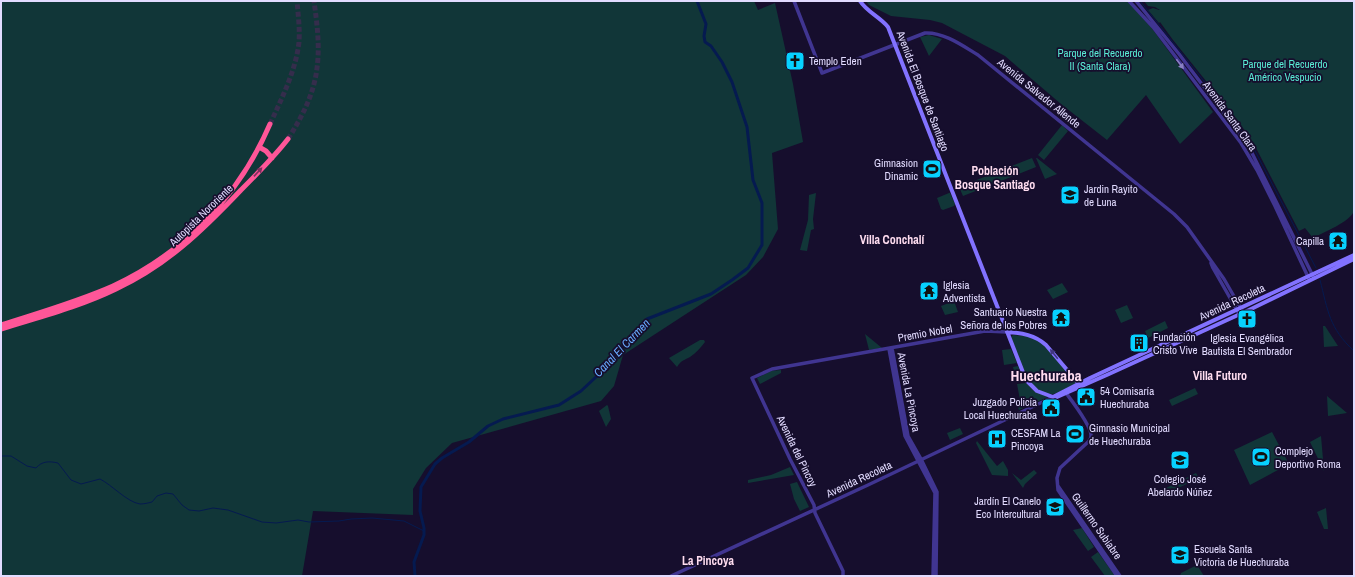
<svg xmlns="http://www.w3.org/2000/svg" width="1355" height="577" font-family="'Archivo Narrow',sans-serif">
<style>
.green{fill:#113638}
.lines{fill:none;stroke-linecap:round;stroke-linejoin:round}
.stream{stroke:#051a50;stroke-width:1}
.canal{stroke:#051a50;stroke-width:3}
.motorway-tunnel{stroke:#352d4c;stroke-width:5;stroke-dasharray:5 2.5;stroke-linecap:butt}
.tertiary{stroke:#403591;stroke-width:3.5}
.secondary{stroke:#8272ff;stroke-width:4}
.motorway{stroke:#ff5698;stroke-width:5}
.oneway{fill:#8980c2}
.oneway2{fill:#7f2e5d}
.oneway3{fill:#413681}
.labels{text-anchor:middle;stroke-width:3.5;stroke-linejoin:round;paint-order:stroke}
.park-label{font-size:11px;fill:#59edd5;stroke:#160e2d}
.poi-label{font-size:11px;fill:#e2dbff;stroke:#160e2d;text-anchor:start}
.street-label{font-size:11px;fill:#e2dbff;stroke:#160e2d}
.neighbourhood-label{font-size:12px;font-weight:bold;fill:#ffddf0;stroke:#160e2d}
.water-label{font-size:12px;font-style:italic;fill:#69acff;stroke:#160e2d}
.district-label{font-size:15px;font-weight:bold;fill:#ffddf0;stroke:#160e2d}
</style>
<rect width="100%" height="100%" fill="#160e2d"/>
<path class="green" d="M1,1H754L758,10L775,3L793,84L803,142L772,153L778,229L763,257L746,275L623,355L614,386L601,401L452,443L426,468L413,489V515L313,511L302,576H1Z
M866,1H1127L1151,27L1213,112L1180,144L1146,95L1107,140L1061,104L1005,56L942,23L930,20L891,16L869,5Z
M1144,1H1354V211C1350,222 1324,232 1313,238L1305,228L1299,231L1272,179L1255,146L1239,122L1173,40L1160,22L1159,23L1148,10L1153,8L1159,10H1160L1155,7L1148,6Z
M929,35L942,39L929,56L920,37Z
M1062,125L1068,131L1044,160L1038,155Z
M1032,158L1036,167L963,196L959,187Z
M1036,158H1037L1057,174L1045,179Z
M816,193L813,219L814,229L811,230L807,251L800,250L808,220L809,195Z
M949,193H950L955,204L954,206L943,210L941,209L937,198Z
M1062,283L1068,292L1053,299L1047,290Z
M954,301L958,312L945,315L941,306Z
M1127,305L1133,318L1121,323L1115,310Z
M1165,321L1168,328L1148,338L1145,331Z
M1323,326H1325L1338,346L1324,347Z
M865,334L882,348L869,350Z
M1013,335L1032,337L1045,345L1076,383C1070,386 1060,393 1053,394C1027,395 1019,355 1011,337Z
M700,340H704L705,342C701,347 696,353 690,357C685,360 681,360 677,367L669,358Z
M1011,349L1017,363L1004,365L1002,350Z
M1018,366L1024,380L1016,381L1013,367Z
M781,370V373L760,384L757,378L771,371Z
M1026,383L1034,391L1048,397L1019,410L1016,402L1020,400L1017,384Z
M1195,388L1198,394L1172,406L1169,400Z
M1327,396L1347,413L1328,416Z
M607,405L608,406L611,419L606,427L599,411Z
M960,428L963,434L950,440L947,433Z
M1272,432L1289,464L1250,485L1234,450Z
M1321,436L1324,471L1310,442Z
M977,441L997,466L1003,461L1008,470V476L992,475L976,443Z
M790,467L794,475L748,483V480L771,475Z
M1034,470L1037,473L1025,484L1023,488L1012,473L1021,480Z
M1196,473L1199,478L1168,493L1166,488Z
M797,482L809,507L800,511L794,499L790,484Z
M1326,508L1328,529H1324L1317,512Z
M1082,528L1094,547L1088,551L1073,530Z
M1098,552L1115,576H1105L1091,557Z
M1197,565L1204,576H1180L1181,573Z"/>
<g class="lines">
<path class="stream" d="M1140,1L1231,115L1253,147L1316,268
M1320,280C1328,311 1329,328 1354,351
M1,456H11L27,466L36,468C42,461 49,461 58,463L71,480L81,484L100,479C112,485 127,502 140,504C144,504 148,503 152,502L157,496L166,493L173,494L182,505L189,510L199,511L213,508L228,510L262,522L276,523L298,520L309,522L339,521L351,519L372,518L404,521L424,531"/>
<path class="canal" d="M415,576L414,562L424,535V528L420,511L421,487L435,464L442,458L469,442L488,426L503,419L559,405L581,391L596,377L647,319L711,294L732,280L748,268L762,245V203L753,180L747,127L732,82L722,62L711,46L705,42L704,36L706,24L697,1"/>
<path class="motorway-tunnel" d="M270,124C282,98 296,70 299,42C300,28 298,14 297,1
M288,139C302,117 314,94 317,68C320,46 317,23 314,1"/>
<path class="tertiary" d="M794,1L822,73L925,33C944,32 963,46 978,55L1174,214L1187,227L1224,279L1243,312
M1129,1L1153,27L1241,143L1257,170L1275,206L1309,279
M1136,1L1179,54L1248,145L1313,276
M1211,263L1213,268L1238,312
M892,348L908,436L921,459L937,492L936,576
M889,349L905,436L935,493L933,576
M1066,393C1072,401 1092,427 1091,436C1091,439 1090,439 1088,442L1060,468L1057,478L1058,490L1117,576
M1058,486L1120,576
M671,576L868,485L1053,397
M843,576V571L815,513L814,505L790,459L752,378L772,369L985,331L1007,332"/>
<path class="secondary" d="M860,1C867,12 880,17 888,27L1026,380L1037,391L1053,397
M1007,332C1022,333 1035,335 1046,345L1079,384
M1053,397L1090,378L1354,255
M1057,397L1109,374L1249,310L1354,259"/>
<path class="motorway" d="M259,147L266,151L272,158
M1,325C38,313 77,302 113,286C184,253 239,196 270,124
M1,329C39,317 79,307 116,289C167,265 202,231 241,190C257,174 274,157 288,139"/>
</g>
<defs><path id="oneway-solid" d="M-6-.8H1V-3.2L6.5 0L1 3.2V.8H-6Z"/></defs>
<use class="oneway" href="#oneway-solid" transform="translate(1180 64) rotate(53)"/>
<use class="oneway2" href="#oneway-solid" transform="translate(258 172) rotate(-47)"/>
<use class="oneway3" href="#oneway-solid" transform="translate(1054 354) rotate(-129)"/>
<defs>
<symbol id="church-square" viewBox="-11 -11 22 22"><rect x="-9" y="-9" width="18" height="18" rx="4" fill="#07d1ff" stroke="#160e2d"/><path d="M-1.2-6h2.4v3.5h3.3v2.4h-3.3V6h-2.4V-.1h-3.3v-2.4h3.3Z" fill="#111"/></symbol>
<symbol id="stadium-square" viewBox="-11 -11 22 22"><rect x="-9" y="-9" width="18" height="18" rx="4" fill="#07d1ff" stroke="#160e2d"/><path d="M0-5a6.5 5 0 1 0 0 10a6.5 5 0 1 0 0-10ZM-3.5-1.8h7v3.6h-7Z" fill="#111"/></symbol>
<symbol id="school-square" viewBox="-11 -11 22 22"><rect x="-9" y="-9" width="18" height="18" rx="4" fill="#07d1ff" stroke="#160e2d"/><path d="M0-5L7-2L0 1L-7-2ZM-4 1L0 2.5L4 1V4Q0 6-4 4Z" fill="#111"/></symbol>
<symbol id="temple-square" viewBox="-11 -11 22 22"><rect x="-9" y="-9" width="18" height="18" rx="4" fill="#07d1ff" stroke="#160e2d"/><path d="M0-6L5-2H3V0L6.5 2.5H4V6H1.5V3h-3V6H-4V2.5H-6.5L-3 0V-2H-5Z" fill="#111"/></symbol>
<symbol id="building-square" viewBox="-11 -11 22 22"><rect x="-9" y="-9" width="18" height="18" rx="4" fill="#07d1ff" stroke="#160e2d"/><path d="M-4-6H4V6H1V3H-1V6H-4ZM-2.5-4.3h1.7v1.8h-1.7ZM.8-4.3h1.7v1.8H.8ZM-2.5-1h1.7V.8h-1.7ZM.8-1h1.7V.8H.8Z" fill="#111"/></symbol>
<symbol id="civic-square" viewBox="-11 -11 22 22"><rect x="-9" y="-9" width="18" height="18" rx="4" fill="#07d1ff" stroke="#160e2d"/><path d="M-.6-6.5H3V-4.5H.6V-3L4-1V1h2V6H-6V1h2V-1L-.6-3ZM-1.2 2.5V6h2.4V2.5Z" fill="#111"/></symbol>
<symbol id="hospital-square" viewBox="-11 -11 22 22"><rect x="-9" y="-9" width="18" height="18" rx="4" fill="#07d1ff" stroke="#160e2d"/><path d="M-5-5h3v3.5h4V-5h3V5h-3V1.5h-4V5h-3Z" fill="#111"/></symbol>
</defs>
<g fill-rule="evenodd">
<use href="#church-square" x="784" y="50" width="22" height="22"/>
<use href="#stadium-square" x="921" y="158" width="22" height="22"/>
<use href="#school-square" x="1059" y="184" width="22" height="22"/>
<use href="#temple-square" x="1327" y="230" width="22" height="22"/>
<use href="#temple-square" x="918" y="280" width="22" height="22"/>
<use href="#temple-square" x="1050" y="307" width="22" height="22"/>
<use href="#church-square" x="1236" y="308" width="22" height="22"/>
<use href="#building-square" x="1128" y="332" width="22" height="22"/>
<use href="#civic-square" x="1075" y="386" width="22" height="22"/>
<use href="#civic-square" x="1040" y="397" width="22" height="22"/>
<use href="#stadium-square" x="1064" y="423" width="22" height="22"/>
<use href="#hospital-square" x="986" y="428" width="22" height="22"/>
<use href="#stadium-square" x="1250" y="446" width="22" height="22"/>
<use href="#school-square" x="1169" y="449" width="22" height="22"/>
<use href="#school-square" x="1044" y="496" width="22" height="22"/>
<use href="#school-square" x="1169" y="544" width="22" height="22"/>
</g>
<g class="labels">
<g class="park-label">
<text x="1100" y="57">Parque del Recuerdo<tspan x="1100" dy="13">II (Santa Clara)</tspan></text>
<text x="1285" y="68">Parque del Recuerdo<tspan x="1285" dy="13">Américo Vespucio</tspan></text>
</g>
<g class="poi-label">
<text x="809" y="65">Templo Eden</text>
<text x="918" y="167" text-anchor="end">Gimnasion<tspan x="918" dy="13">Dinamic</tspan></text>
<text x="1084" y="193">Jardin Rayito<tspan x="1084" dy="13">de Luna</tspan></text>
<text x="1324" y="245" text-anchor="end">Capilla</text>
<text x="943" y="289">Iglesia<tspan x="943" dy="13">Adventista</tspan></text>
<text x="1047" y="316" text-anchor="end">Santuario Nuestra<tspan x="1047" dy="13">Señora de los Pobres</tspan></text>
<text x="1153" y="341">Fundación<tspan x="1153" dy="13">Cristo Vive</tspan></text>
<text x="1247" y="342" text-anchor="middle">Iglesia Evangélica<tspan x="1247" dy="13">Bautista El Sembrador</tspan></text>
<text x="1100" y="395">54 Comisaría<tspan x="1100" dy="13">Huechuraba</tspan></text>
<text x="1037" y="406" text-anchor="end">Juzgado Policía<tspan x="1037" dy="13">Local Huechuraba</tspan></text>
<text x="1089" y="432">Gimnasio Municipal<tspan x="1089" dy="13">de Huechuraba</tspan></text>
<text x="1011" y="437">CESFAM La<tspan x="1011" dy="13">Pincoya</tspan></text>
<text x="1275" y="455">Complejo<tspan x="1275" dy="13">Deportivo Roma</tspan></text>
<text x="1180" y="483" text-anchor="middle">Colegio José<tspan x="1180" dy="13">Abelardo Núñez</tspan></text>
<text x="1041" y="505" text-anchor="end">Jardín El Canelo<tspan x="1041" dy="13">Eco Intercultural</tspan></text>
<text x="1194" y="553">Escuela Santa<tspan x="1194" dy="13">Victoria de Huechuraba</tspan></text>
</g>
<g class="street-label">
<text transform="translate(923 91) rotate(69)" y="4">Avenida El Bosque de Santiago</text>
<text transform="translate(1039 93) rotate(39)" y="4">Avenida Salvador Allende</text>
<text transform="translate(1230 116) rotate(54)" y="4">Avenida Santa Clara</text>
<text transform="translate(201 215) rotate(-44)" y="4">Autopista Nororiente</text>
<text transform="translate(1232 302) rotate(-25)" y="4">Avenida Recoleta</text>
<text transform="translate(925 333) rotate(-10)" y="4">Premio Nobel</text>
<text transform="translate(909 392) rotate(79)" y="4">Avenida La Pincoya</text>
<text transform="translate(797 451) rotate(64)" y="4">Avenida del Pincoy</text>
<text transform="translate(859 479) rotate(-25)" y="4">Avenida Recoleta</text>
<text transform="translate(1097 526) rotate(55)" y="4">Guillermo Subiabre</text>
</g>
<g class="neighbourhood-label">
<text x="995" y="175">Población<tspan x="995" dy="14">Bosque Santiago</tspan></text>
<text x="892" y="244">Villa Conchalí</text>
<text x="1220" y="380">Villa Futuro</text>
<text x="708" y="565">La Pincoya</text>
</g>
<g class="water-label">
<text transform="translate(622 348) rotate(-46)" y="4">Canal El Carmen</text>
</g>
<g class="district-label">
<text x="1046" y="381">Huechuraba</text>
</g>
</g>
<rect width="1355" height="577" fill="none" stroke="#e2dbff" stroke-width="4"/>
</svg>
